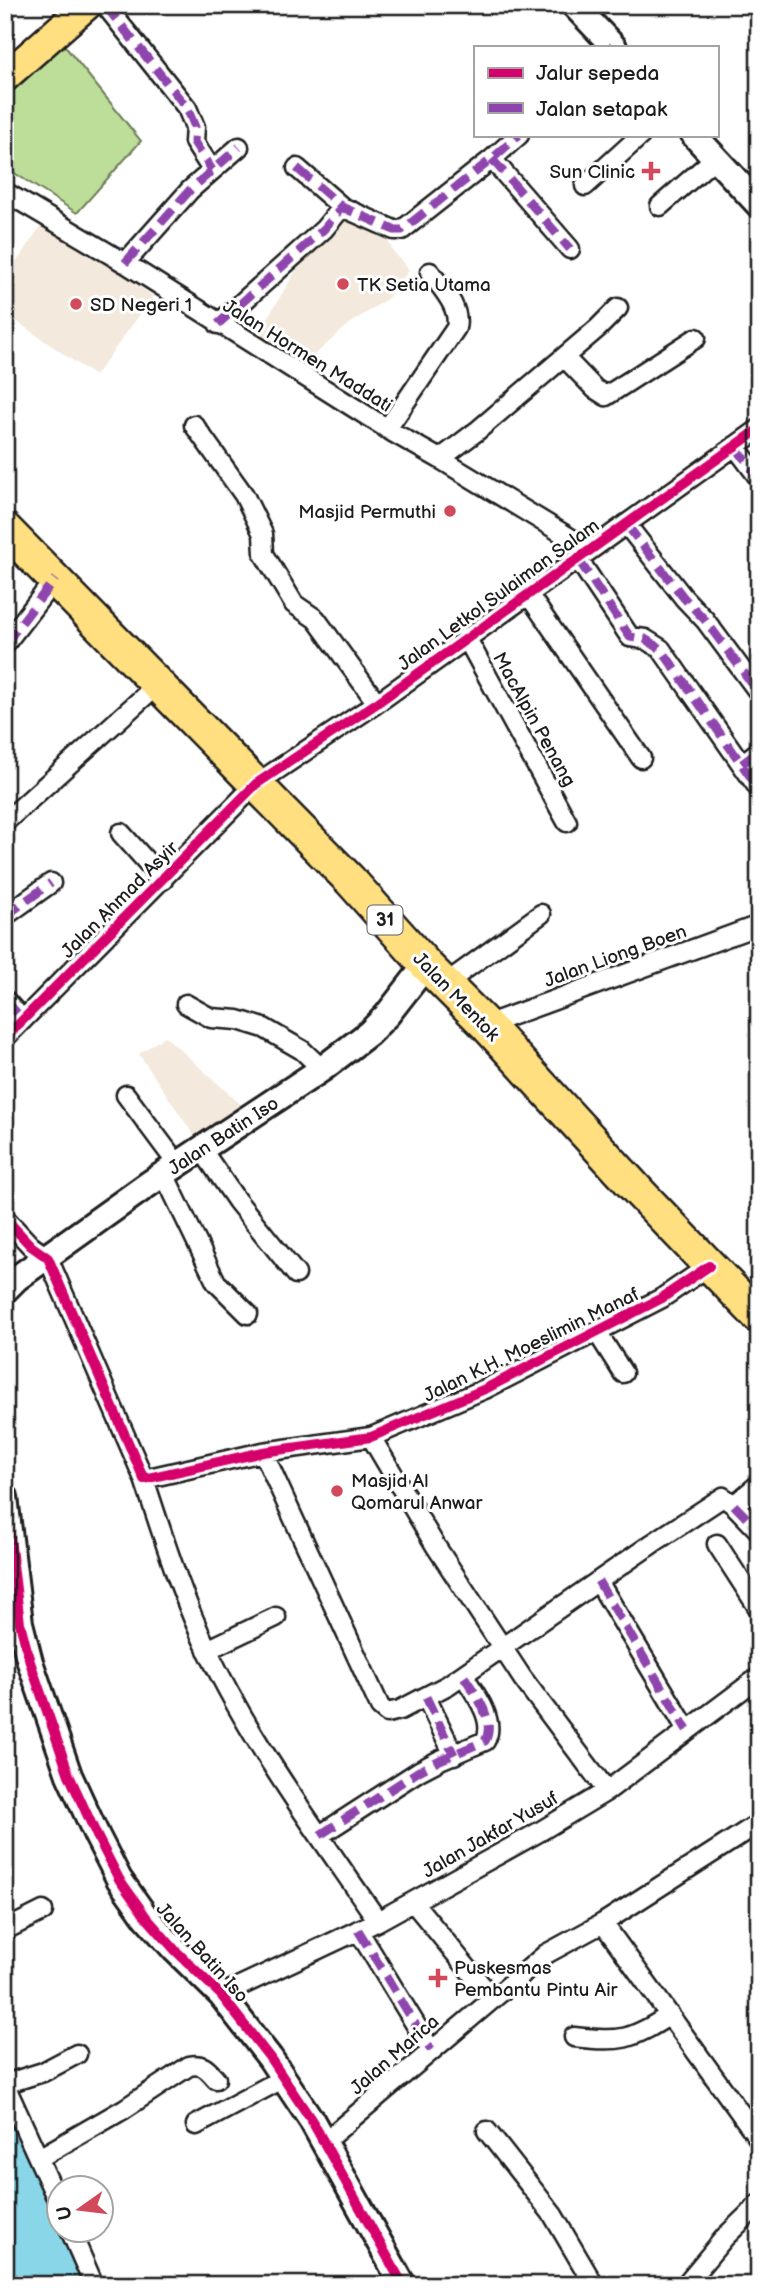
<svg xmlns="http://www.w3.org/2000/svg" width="764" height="2290" font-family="'Balsamiq Sans',sans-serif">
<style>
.built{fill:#f3e9dc}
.green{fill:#bdde98;stroke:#6c7d5a;stroke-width:2}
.water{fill:#89d6e9;stroke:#5d8c97;stroke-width:2}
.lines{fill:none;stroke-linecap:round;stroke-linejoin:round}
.street-casing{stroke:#1c1c1c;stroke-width:23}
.secondary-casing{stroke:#1c1c1c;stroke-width:30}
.primary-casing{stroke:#1c1c1c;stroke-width:33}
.highway-casing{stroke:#1c1c1c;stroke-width:37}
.street{stroke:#fff;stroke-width:18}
.secondary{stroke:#fff;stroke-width:24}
.primary{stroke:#ffdf80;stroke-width:28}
.highway{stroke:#ffdf80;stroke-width:32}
.quiet{stroke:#8e44ad;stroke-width:9;stroke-dasharray:18 9;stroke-linecap:butt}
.cycleway-casing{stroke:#fff;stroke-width:15}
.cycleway{stroke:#d6006c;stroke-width:10}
.poi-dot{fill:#d1495b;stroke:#fff;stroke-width:2.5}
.labels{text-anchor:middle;stroke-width:6;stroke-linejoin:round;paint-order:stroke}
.shield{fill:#fff;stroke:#606060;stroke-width:2}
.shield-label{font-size:18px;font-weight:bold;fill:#1c1c1c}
.poi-label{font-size:19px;fill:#1c1c1c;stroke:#fff;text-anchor:start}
.street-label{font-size:19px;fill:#1c1c1c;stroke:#fff}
</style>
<rect width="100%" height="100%" fill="#fff"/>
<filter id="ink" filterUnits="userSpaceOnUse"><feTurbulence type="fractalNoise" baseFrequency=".0143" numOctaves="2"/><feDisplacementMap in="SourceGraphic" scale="14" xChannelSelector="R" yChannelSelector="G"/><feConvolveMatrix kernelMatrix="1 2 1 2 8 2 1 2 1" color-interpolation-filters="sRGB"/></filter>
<g filter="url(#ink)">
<path class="built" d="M335,216L386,237L393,251L409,270L388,298L348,325L304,364L256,337L306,254Z
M43,222L153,296L95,376L5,313V273L22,255Z
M165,1036L247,1110L200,1144L139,1054Z"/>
<path class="green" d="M64,45L141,141L77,213L5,167V98Z"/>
<path class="water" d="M5,2097L60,2230L85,2285H5Z"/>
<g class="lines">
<defs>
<path id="street" d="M105,5L187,108L195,127L194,142L212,170
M492,159L570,249
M297,168L342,207L394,230H402L492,159L519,135
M585,186L641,135
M5,192L125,263L394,433L440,459L590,550
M660,206L715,158
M125,263L190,190L239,147
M218,324L324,229L342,207
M564,357L595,389L606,396L696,338
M194,425L244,495L263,534L264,554L294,604L316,619L377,703
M387,429L456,328C461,307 441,288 430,272
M735,446L759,478
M440,459L477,431L598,328L618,308
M626,524L684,598L705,620L759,693
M578,559L630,637L645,639L661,649L759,789
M528,594L641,758
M466,637L567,822
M5,644L55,579
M742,764L759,751
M5,822L158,684
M121,833L163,880
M5,916L51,883
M445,984L541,914
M5,1000L23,1020
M186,1004L211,1018L238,1020L264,1028L302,1050L322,1069
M486,1025L759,925
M5,1038L256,784L377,703L759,429
M126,1095L178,1165
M202,1150L237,1201L296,1274
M164,1174L216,1282L248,1314
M5,1218L31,1246L48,1258L144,1479L263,1452L371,1437L485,1389L662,1298L709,1266
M597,1332L623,1373
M371,1437L435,1545L523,1679L607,1791
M263,1452L380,1707L387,1713L400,1710L448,1685L653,1543L723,1497L734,1505L759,1531
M144,1479C163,1536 181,1595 207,1649C253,1746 318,1833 378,1921
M734,1505L759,1484
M717,1544L759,1609
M598,1581L687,1730
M207,1650L276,1617
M426,1697L454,1755
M320,1835L419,1771L440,1760L485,1741C497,1721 474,1692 463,1675
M413,1902L492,1998
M603,1923L759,1823
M5,1930L43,1911
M358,1930L431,2050
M221,1995L378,1921L539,1832L607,1791L759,1677
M574,2037C622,2042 629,2041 670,2015
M5,2084L43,2072L77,2054
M5,2085L60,2206
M196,2125L284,2078
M487,2131L553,2215L594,2285
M324,2142L546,1954L603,1923L759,2139
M39,2158L124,2109L189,2066C203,2063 207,2069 216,2079
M70,2230L94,2285
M685,2285L725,2237L759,2204"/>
<path id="secondary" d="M574,5L614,47
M694,135L759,205
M5,1290L17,1278L150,1183L322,1069L369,1033L387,1015L426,965
M5,1497L20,1623L30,1662L69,1775L97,1836L119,1879L146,1917L175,1950L221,1995L270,2058L312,2121L403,2285"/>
<path id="primary" d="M5,77L87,5"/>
<path id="highway" d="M5,529L350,880L426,965L486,1025L641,1194L759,1317"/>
</defs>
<use href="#street" class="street-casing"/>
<use href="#secondary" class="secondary-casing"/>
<use href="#primary" class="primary-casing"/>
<use href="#highway" class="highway-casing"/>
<use href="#street" class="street"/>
<use href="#secondary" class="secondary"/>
<use href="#primary" class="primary"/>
<use href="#highway" class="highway"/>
<path class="quiet" d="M105,5L187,108L195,127L194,142L212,170
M612,47L613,46
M492,159L570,249
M297,168L342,207L394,230H402L492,159L519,135
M125,263L190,190L239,147
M218,324L324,229L342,207
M735,446L759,478
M626,524L684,598L705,620L759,693
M578,559L630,637L645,639L661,649L759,789
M5,644L55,579
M742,764L759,751
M5,916L51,883
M5,1000L23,1020
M734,1505L759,1531
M598,1581L687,1730
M426,1697L454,1755
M320,1835L419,1771L440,1760L485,1741C497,1721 474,1692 463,1675
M358,1930L431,2050"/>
<defs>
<path id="cycleway" d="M5,1038L256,784L377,703L759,429
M5,1218L31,1246L48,1258L144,1479L263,1452L371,1437L485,1389L662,1298L709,1266
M5,1497L20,1623L30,1662L69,1775L97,1836L119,1879L146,1917L175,1950L221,1995L270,2058L312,2121L403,2285"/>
</defs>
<use href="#cycleway" class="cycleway-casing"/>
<use href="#cycleway" class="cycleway"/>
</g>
</g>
<g class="poi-dot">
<path d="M647.5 160.5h7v7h7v7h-7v7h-7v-7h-7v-7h7z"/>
<circle cx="343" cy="284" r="7"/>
<circle cx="76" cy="304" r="7"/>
<circle cx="450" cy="511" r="7"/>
<circle cx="337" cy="1491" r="7"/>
<path d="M434.5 1967.5h7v7h7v7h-7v7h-7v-7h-7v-7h7z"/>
</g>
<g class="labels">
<rect class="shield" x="367.5" y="905.5" width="35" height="29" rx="5"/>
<g class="shield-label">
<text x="385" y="926">31</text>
</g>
<g class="poi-label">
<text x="635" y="178" text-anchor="end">Sun Clinic</text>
<text x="357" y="291">TK Setia Utama</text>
<text x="90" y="311">SD Negeri 1</text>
<text x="436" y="518" text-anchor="end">Masjid Permuthi</text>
<text x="351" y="1487">Masjid Al<tspan x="351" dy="22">Qomarul Anwar</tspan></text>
<text x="454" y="1974">Puskesmas<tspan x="454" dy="22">Pembantu Pintu Air</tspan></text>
</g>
<g class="street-label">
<text transform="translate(308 355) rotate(32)" y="7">Jalan Hormen Maddati</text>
<text transform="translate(498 594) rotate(-36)" y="7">Jalan Letkol Sulaiman Salam</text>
<text transform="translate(535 719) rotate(61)" y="7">MacAlpin Penang</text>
<text transform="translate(119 899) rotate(-45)" y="7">Jalan Ahmad Asyir</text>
<text transform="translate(615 955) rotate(-20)" y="7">Jalan Liong Boen</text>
<text transform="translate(457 996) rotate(46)" y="7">Jalan Mentok</text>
<text transform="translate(223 1135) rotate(-33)" y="7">Jalan Batin Iso</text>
<text transform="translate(531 1344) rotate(-26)" y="7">Jalan K.H. Moeslimin Manaf</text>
<text transform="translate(490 1834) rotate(-30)" y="7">Jalan Jakfar Yusuf</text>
<text transform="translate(203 1952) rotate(48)" y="7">Jalan Batin Iso</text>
<text transform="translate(394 2054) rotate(-41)" y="7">Jalan Marica</text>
</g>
</g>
<rect width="764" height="2290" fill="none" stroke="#fff" stroke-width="28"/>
<rect x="14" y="14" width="736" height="2262" fill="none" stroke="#1c1c1c" stroke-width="2.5" filter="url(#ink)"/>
<rect x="474" y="46" width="245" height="91" fill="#ffffff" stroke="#a4a4a4" stroke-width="2"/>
<rect x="488" y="68" width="35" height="10" fill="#d6006c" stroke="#a4a4a4" stroke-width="2"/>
<text x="536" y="80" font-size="21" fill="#1c1c1c">Jalur sepeda</text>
<rect x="488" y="103" width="35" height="10" fill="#8e44ad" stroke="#a4a4a4" stroke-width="2"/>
<text x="536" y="116" font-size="21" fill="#1c1c1c">Jalan setapak</text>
<g transform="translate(80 2209) rotate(256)"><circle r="33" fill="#ffffff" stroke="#a4a4a4" stroke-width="2"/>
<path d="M0-5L12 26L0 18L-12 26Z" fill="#d1495b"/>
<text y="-10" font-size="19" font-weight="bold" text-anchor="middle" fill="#1c1c1c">U</text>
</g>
</svg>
